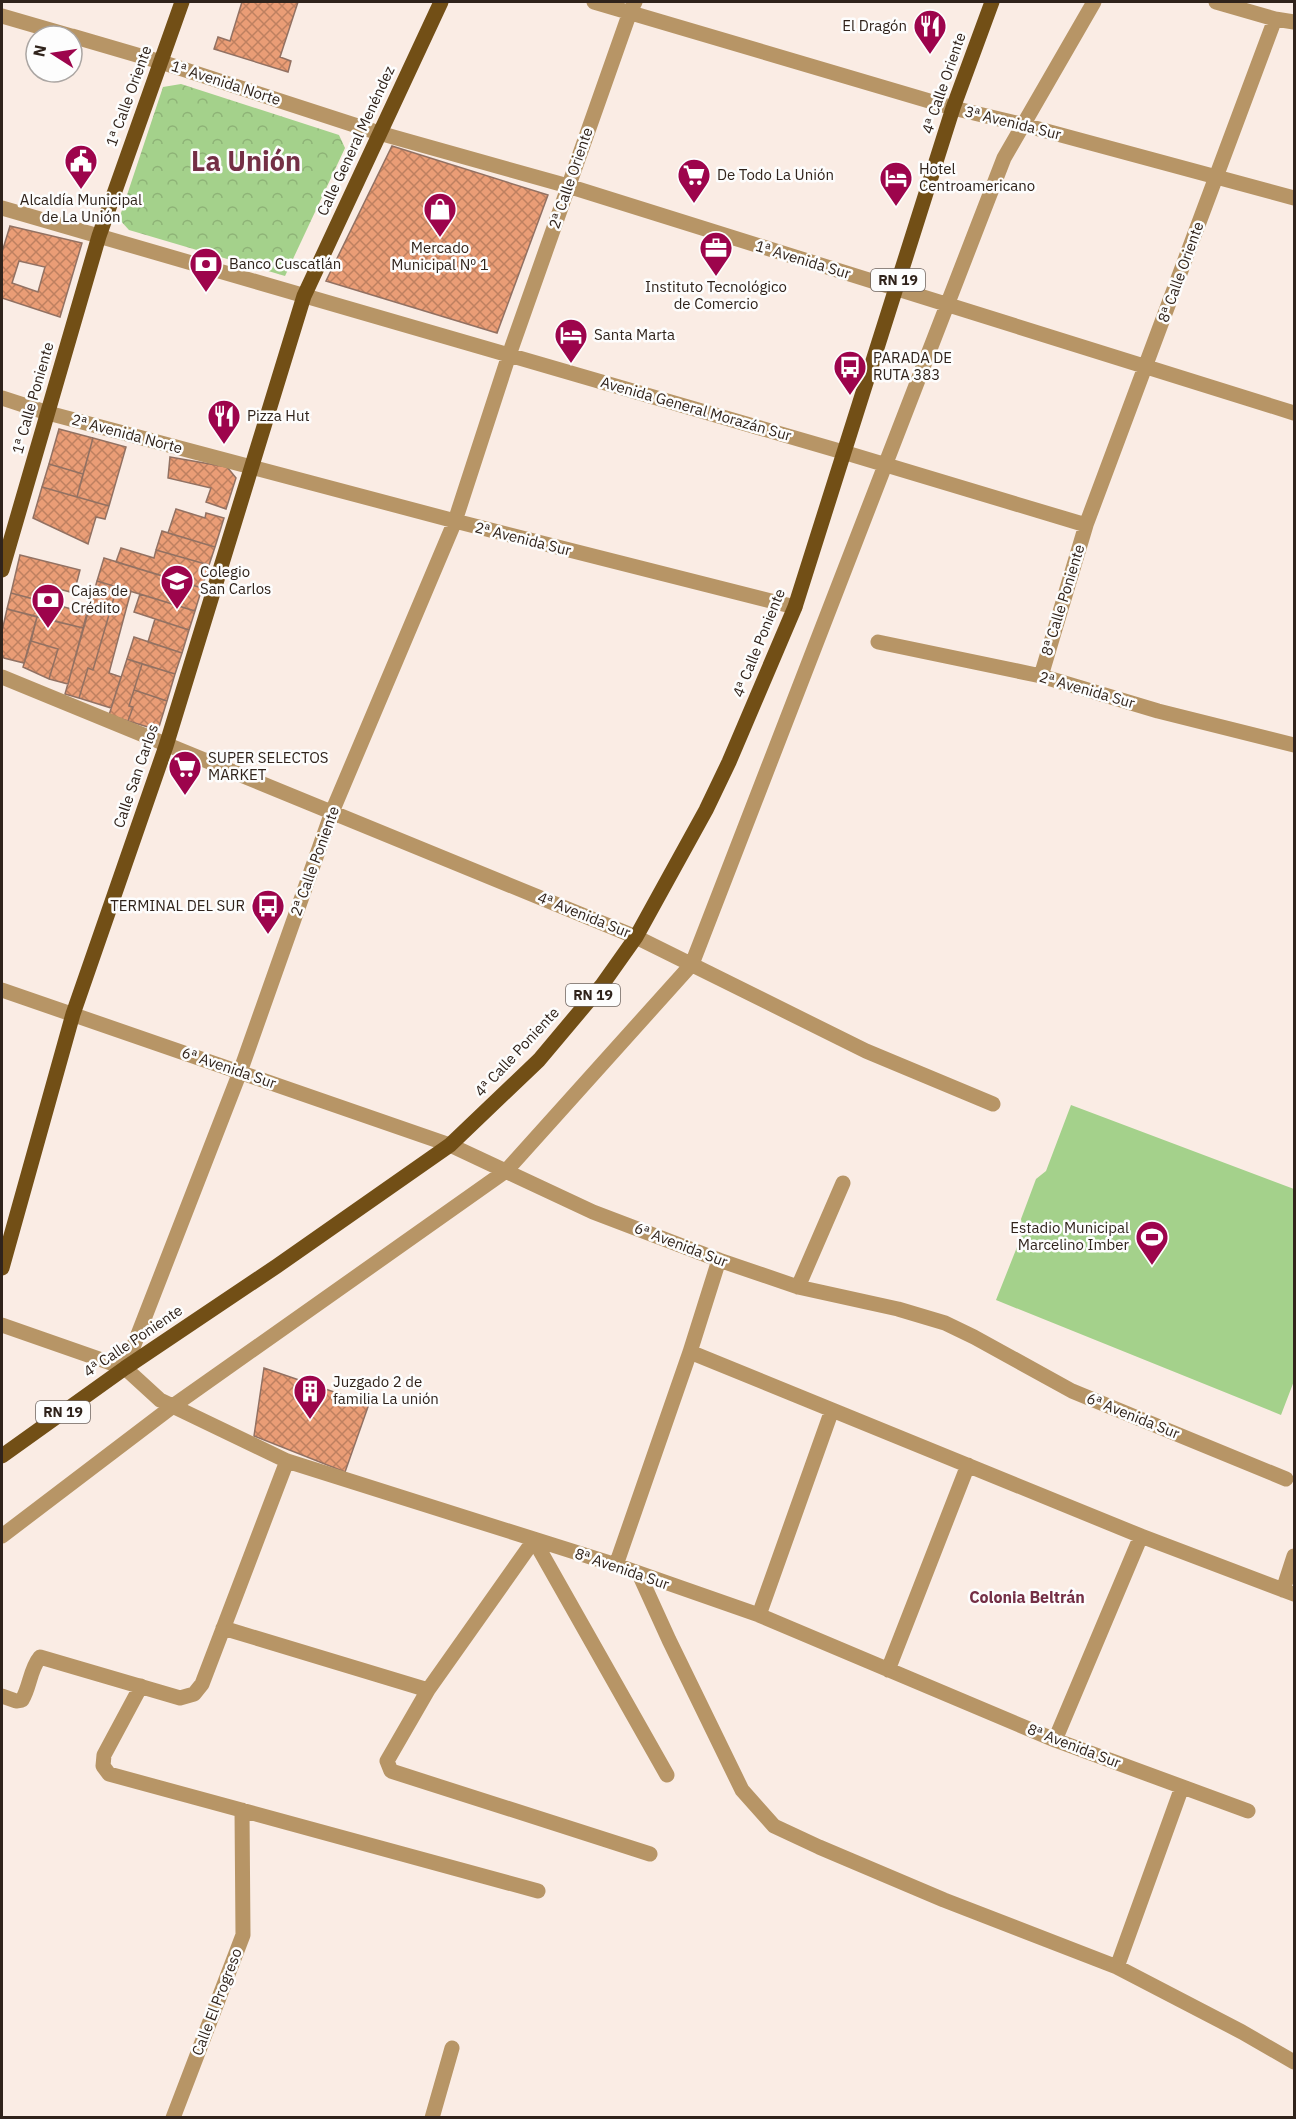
<svg xmlns="http://www.w3.org/2000/svg" width="1296" height="2119" font-family="'IBM Plex Sans',sans-serif">
<style>
.park{fill:url(#park-crowns)}
.pitch{fill:#a4d18b}
.building{fill:url(#building-cross-hatch);stroke:#927162;stroke-width:1.5;fill-rule:evenodd}
.lines{fill:none;stroke-linecap:round;stroke-linejoin:round}
.minor{stroke:#b79566;stroke-width:15}
.major{stroke:#724f16;stroke-width:15}
.labels{text-anchor:middle;stroke-width:5;stroke-linejoin:round;paint-order:stroke}
.shield{fill:#fdfdfd;stroke:#6e645f;stroke-width:1.5}
.shield-label{font-size:14px;font-weight:bold;fill:#30231b}
.poi-label{font-size:15px;fill:#30231b;stroke:#fdfdfd;text-anchor:start}
.street-label{font-size:15px;fill:#30231b;stroke:#fdfdfd}
.neighbourhood-label{font-size:16px;font-weight:bold;fill:#742f45;stroke:#fdfdfd}
.town-label{font-size:27px;font-weight:bold;fill:#742f45;stroke:#fdfdfd}
</style>
<defs>
<pattern id="park-crowns" width="20" height="18" patternUnits="userSpaceOnUse" patternTransform="scale(1.5)"><rect width="20" height="18" fill="#a4d18b"/><path d="M2 6a3 3 0 1 1 6 0M12 15a3 3 0 1 1 6 0" fill="none" stroke="#8eb377"/></pattern>
<pattern id="building-cross-hatch" width="8" height="8" patternUnits="userSpaceOnUse" patternTransform="scale(1.5)"><rect width="8" height="8" fill="#ea9d76"/><path d="M0 0l8 8M0 8l8-8" fill="none" stroke="#be8060"/></pattern>
</defs>
<rect width="100%" height="100%" fill="#faece4"/>
<path class="park" d="M181,84L339,135L345,148L285,276L129,230L119,219L163,87Z"/>
<path class="pitch" d="M1071,1105L1294,1189V1381L1281,1415L996,1300L1023,1232L1021,1219L1036,1179L1046,1171Z"/>
<path class="building" d="M242,2H298L280,57L291,61L288,72L214,49L218,37L230,41Z
M392,146L548,195L497,333L326,281Z
M10,226L82,243L60,317L2,298V252ZM19,261L45,267L38,292L12,283Z
M59,429L93,438L83,474L49,464Z
M93,438L126,447L109,506L77,497Z
M170,457L227,467L236,478L226,509L206,502L211,488L168,478Z
M49,464L83,474L77,497L42,487Z
M42,487L109,506L105,519L96,517L88,544L33,518Z
M176,509L205,518L206,513L224,518L215,547L168,533Z
M162,531L215,547L209,565L156,550Z
M121,548L154,558L156,550L209,565L202,588L116,562Z
M20,555L80,570L74,593L59,589L55,605L11,593Z
M104,558L202,588L195,611L97,581Z
M97,581L117,587L93,670L88,668L79,698L65,694Z
M117,587L131,591L109,673L121,677L111,708L79,698L88,668L93,670Z
M11,593L87,613L83,628L7,609Z
M140,594L195,611L189,630L134,612Z
M7,609L37,617L24,663L4,658L2,654V631Z
M37,617L83,628L68,684L49,679L58,649L31,641Z
M155,619L189,630L182,653L148,642Z
M134,637L182,653L175,674L127,659Z
M31,641L58,649L49,679L23,667Z
M127,659L142,664L129,706L133,707L128,721L109,715Z
M142,664L175,674L167,701L134,690Z
M134,690L167,701L158,730L128,721L133,707L129,706Z
M264,1368L369,1404L345,1472L254,1436Z"/>
<g class="lines">
<path class="minor" d="M594,2L953,108L1024,125L1294,198
M1216,2L1275,19L1294,22
M2,16L71,36
M72,36L161,62L379,133L568,186L1294,413
M2,208L843,452L1086,525
M2,398L48,413L455,521L795,607
M878,642L1041,676L1158,711L1294,745
M1041,676L1086,525L1275,19
M2,677L636,937L866,1051L993,1104
M2,990L450,1145L593,1212L719,1260L798,1287L898,1309L945,1323L974,1337L1072,1391L1286,1479
M798,1287L843,1183
M2,1325L125,1368L160,1400L287,1461L616,1565L759,1615L1055,1740L1248,1811
M690,1352L1141,1536L1294,1594
M125,1368L240,1072L332,812L455,521L509,355L630,12L635,2
M2,1536L173,1406L506,1171L692,964L1004,158L1094,2
M616,1565L690,1352L719,1260
M639,1574L669,1640L742,1790L774,1826L819,1847L944,1900L1117,1967L1242,2032L1294,2062
M1283,1590L1294,1556
M759,1615L832,1410
M223,1628L428,1690
M888,1670L968,1465
M141,1686L104,1755L103,1766L109,1774L538,1891
M2,1696L16,1701L22,1700C30,1687 30,1669 40,1657L180,1698L194,1694L202,1684L287,1461
M1055,1740L1141,1536
M650,1854L391,1771L387,1761L428,1690L534,1540L667,1775
M1117,1967L1182,1787
M173,2118L243,1935L242,1810
M432,2118L452,2048"/>
<path class="major" d="M2,570L99,236L182,2
M2,1268L73,1014L166,746L304,296L441,2
M2,1456L125,1368L277,1266L450,1145L539,1060L602,985L636,937L706,810L729,762L795,607L953,108L992,2"/>
</g>
<defs>
<symbol id="restaurant-pin" viewBox="-11 -11 22 30"><path d="M0 17L-7.5 6A9.5 9.5 0 1 1 7.5 6Z" fill="#9d044c" stroke="#fdfdfd"/><path d="M-5-6h1v4h1v-4h1v4h1v-4h1v5L-1.5 .5V6h-2V.5L-5-1ZM5-6V6H3V1.5H1.5Q1.5-4 5-6Z" fill="#fff"/></symbol>
<symbol id="civic-pin" viewBox="-11 -11 22 30"><path d="M0 17L-7.5 6A9.5 9.5 0 1 1 7.5 6Z" fill="#9d044c" stroke="#fdfdfd"/><path d="M-.6-6.5H3V-4.5H.6V-3L4-1V1h2V6H-6V1h2V-1L-.6-3ZM-1.2 2.5V6h2.4V2.5Z" fill="#fff"/></symbol>
<symbol id="supermarket-pin" viewBox="-11 -11 22 30"><path d="M0 17L-7.5 6A9.5 9.5 0 1 1 7.5 6Z" fill="#9d044c" stroke="#fdfdfd"/><path d="M-6-5.5h2.5l.6 2H6L4.5 2H-2.5L-4.4-4H-6ZM-1.5 3.2a1.3 1.3 0 1 0 .1 0ZM3 3.2a1.3 1.3 0 1 0 .1 0Z" fill="#fff"/></symbol>
<symbol id="hotel-pin" viewBox="-11 -11 22 30"><path d="M0 17L-7.5 6A9.5 9.5 0 1 1 7.5 6Z" fill="#9d044c" stroke="#fdfdfd"/><path d="M-6-4.5h1.5V1H6V5H4.5V3h-9V5H-6ZM-4 0a1.8 1.8 0 1 1 3.6 0ZM.5 0V-2.5h3Q6-2.5 6 0Z" fill="#fff"/></symbol>
<symbol id="shop-pin" viewBox="-11 -11 22 30"><path d="M0 17L-7.5 6A9.5 9.5 0 1 1 7.5 6Z" fill="#9d044c" stroke="#fdfdfd"/><path d="M-5-2.5h2.3a2.7 3.5 0 0 1 5.4 0H5L5.5 6h-11ZM-1.5-2.5h3a1.5 2.3 0 0 0-3 0Z" fill="#fff"/></symbol>
<symbol id="office-pin" viewBox="-11 -11 22 30"><path d="M0 17L-7.5 6A9.5 9.5 0 1 1 7.5 6Z" fill="#9d044c" stroke="#fdfdfd"/><path d="M-6-3h4V-5.5h4V-3h4V5H-6ZM-1-4.5V-3h2v-1.5ZM-6 0V1H6V0Z" fill="#fff"/></symbol>
<symbol id="bank-pin" viewBox="-11 -11 22 30"><path d="M0 17L-7.5 6A9.5 9.5 0 1 1 7.5 6Z" fill="#9d044c" stroke="#fdfdfd"/><path d="M-6-4H6V4H-6ZM0-2.3a2.3 2.3 0 1 0 0 4.6a2.3 2.3 0 1 0 0-4.6Z" fill="#fff"/></symbol>
<symbol id="bus-pin" viewBox="-11 -11 22 30"><path d="M0 17L-7.5 6A9.5 9.5 0 1 1 7.5 6Z" fill="#9d044c" stroke="#fdfdfd"/><path d="M-5-6H5V4H4V6H2V4H-2V6H-4V4H-5ZM-3.5-4V0h7V-4ZM-3.5 1.2v1.5H-2V1.2ZM2 1.2v1.5H3.5V1.2Z" fill="#fff"/></symbol>
<symbol id="school-pin" viewBox="-11 -11 22 30"><path d="M0 17L-7.5 6A9.5 9.5 0 1 1 7.5 6Z" fill="#9d044c" stroke="#fdfdfd"/><path d="M0-5L7-2L0 1L-7-2ZM-4 1L0 2.5L4 1V4Q0 6-4 4Z" fill="#fff"/></symbol>
<symbol id="stadium-pin" viewBox="-11 -11 22 30"><path d="M0 17L-7.5 6A9.5 9.5 0 1 1 7.5 6Z" fill="#9d044c" stroke="#fdfdfd"/><path d="M0-5a6.5 5 0 1 0 0 10a6.5 5 0 1 0 0-10ZM-3.5-1.8h7v3.6h-7Z" fill="#fff"/></symbol>
<symbol id="building-pin" viewBox="-11 -11 22 30"><path d="M0 17L-7.5 6A9.5 9.5 0 1 1 7.5 6Z" fill="#9d044c" stroke="#fdfdfd"/><path d="M-4-6H4V6H1V3H-1V6H-4ZM-2.5-4.3h1.7v1.8h-1.7ZM.8-4.3h1.7v1.8H.8ZM-2.5-1h1.7V.8h-1.7ZM.8-1h1.7V.8H.8Z" fill="#fff"/></symbol>
</defs>
<g fill-rule="evenodd">
<use href="#restaurant-pin" x="911" y="7" width="38" height="52"/>
<use href="#civic-pin" x="62" y="142" width="38" height="52"/>
<use href="#supermarket-pin" x="675" y="156" width="38" height="52"/>
<use href="#hotel-pin" x="877" y="159" width="38" height="52"/>
<use href="#shop-pin" x="421" y="190" width="38" height="52"/>
<use href="#office-pin" x="697" y="229" width="38" height="52"/>
<use href="#bank-pin" x="187" y="245" width="38" height="52"/>
<use href="#hotel-pin" x="552" y="316" width="38" height="52"/>
<use href="#bus-pin" x="831" y="348" width="38" height="52"/>
<use href="#restaurant-pin" x="205" y="397" width="38" height="52"/>
<use href="#school-pin" x="158" y="562" width="38" height="52"/>
<use href="#bank-pin" x="29" y="581" width="38" height="52"/>
<use href="#supermarket-pin" x="166" y="748" width="38" height="52"/>
<use href="#bus-pin" x="249" y="887" width="38" height="52"/>
<use href="#stadium-pin" x="1133" y="1218" width="38" height="52"/>
<use href="#building-pin" x="291" y="1372" width="38" height="52"/>
</g>
<g class="labels">
<g class="shield">
<rect x="871" y="269" width="54" height="22" rx="4.5"/>
<rect x="566" y="984" width="54" height="22" rx="4.5"/>
<rect x="36" y="1401" width="54" height="22" rx="4.5"/>
</g>
<g class="shield-label">
<text x="898" y="285">RN 19</text>
<text x="593" y="1000">RN 19</text>
<text x="63" y="1417">RN 19</text>
</g>
<g class="poi-label">
<text x="907" y="31" text-anchor="end">El Dragón</text>
<text x="919" y="174">Hotel<tspan x="919" dy="17">Centroamericano</tspan></text>
<text x="717" y="180">De Todo La Unión</text>
<text x="81" y="205" text-anchor="middle">Alcaldía Municipal<tspan x="81" dy="17">de La Unión</tspan></text>
<text x="440" y="253" text-anchor="middle">Mercado<tspan x="440" dy="17">Municipal Nº 1</tspan></text>
<text x="229" y="269">Banco Cuscatlán</text>
<text x="716" y="292" text-anchor="middle">Instituto Tecnológico<tspan x="716" dy="17">de Comercio</tspan></text>
<text x="594" y="340">Santa Marta</text>
<text x="873" y="363">PARADA DE<tspan x="873" dy="17">RUTA 383</tspan></text>
<text x="247" y="421">Pizza Hut</text>
<text x="200" y="577">Colegio<tspan x="200" dy="17">San Carlos</tspan></text>
<text x="71" y="596">Cajas de<tspan x="71" dy="17">Crédito</tspan></text>
<text x="208" y="763">SUPER SELECTOS<tspan x="208" dy="17">MARKET</tspan></text>
<text x="245" y="911" text-anchor="end">TERMINAL DEL SUR</text>
<text x="1129" y="1233" text-anchor="end">Estadio Municipal<tspan x="1129" dy="17">Marcelino Imber</tspan></text>
<text x="333" y="1387">Juzgado 2 de<tspan x="333" dy="17">familia La unión</tspan></text>
</g>
<g class="street-label">
<text transform="translate(226 83) rotate(18)" y="5">1ª Avenida Norte</text>
<text transform="translate(944 83) rotate(-71)" y="5">4ª Calle Oriente</text>
<text transform="translate(129 96) rotate(-70)" y="5">1ª Calle Oriente</text>
<text transform="translate(1013 123) rotate(14)" y="5">3ª Avenida Sur</text>
<text transform="translate(356 141) rotate(-65)" y="5">Calle General Menéndez</text>
<text transform="translate(571 178) rotate(-71)" y="5">2ª Calle Oriente</text>
<text transform="translate(803 260) rotate(17)" y="5">1ª Avenida Sur</text>
<text transform="translate(1181 272) rotate(-70)" y="5">8ª Calle Oriente</text>
<text transform="translate(33 398) rotate(-74)" y="5">1ª Calle Poniente</text>
<text transform="translate(696 409) rotate(16)" y="5">Avenida General Morazán Sur</text>
<text transform="translate(127 434) rotate(15)" y="5">2ª Avenida Norte</text>
<text transform="translate(523 539) rotate(14)" y="5">2ª Avenida Sur</text>
<text transform="translate(1063 600) rotate(-73)" y="5">8ª Calle Poniente</text>
<text transform="translate(759 643) rotate(-68)" y="5">4ª Calle Poniente</text>
<text transform="translate(1087 690) rotate(16)" y="5">2ª Avenida Sur</text>
<text transform="translate(136 776) rotate(-71)" y="5">Calle San Carlos</text>
<text transform="translate(315 861) rotate(-70)" y="5">2ª Calle Poniente</text>
<text transform="translate(584 915) rotate(22)" y="5">4ª Avenida Sur</text>
<text transform="translate(517 1052) rotate(-47)" y="5">4ª Calle Poniente</text>
<text transform="translate(229 1068) rotate(19)" y="5">6ª Avenida Sur</text>
<text transform="translate(681 1245) rotate(21)" y="5">6ª Avenida Sur</text>
<text transform="translate(133 1341) rotate(-34)" y="5">4ª Calle Poniente</text>
<text transform="translate(1133 1416) rotate(22)" y="5">6ª Avenida Sur</text>
<text transform="translate(622 1569) rotate(19)" y="5">8ª Avenida Sur</text>
<text transform="translate(1074 1746) rotate(21)" y="5">8ª Avenida Sur</text>
<text transform="translate(217 2002) rotate(-69)" y="5">Calle El Progreso</text>
</g>
<g class="neighbourhood-label">
<text x="1027" y="1603">Colonia Beltrán</text>
</g>
<g class="town-label">
<text x="246" y="171">La Unión</text>
</g>
</g>
<rect width="1296" height="2119" fill="none" stroke="#30231b" stroke-width="6"/>
<g transform="translate(54 54) rotate(282)"><circle r="28" fill="#fdfdfd" stroke="#aba6a3" stroke-width="1.5"/>
<path d="M0-4.5L10 22L0 15L-10 22Z" fill="#9d044c"/>
<text y="-9" font-size="16" font-weight="bold" text-anchor="middle" fill="#30231b">N</text>
</g>
</svg>
